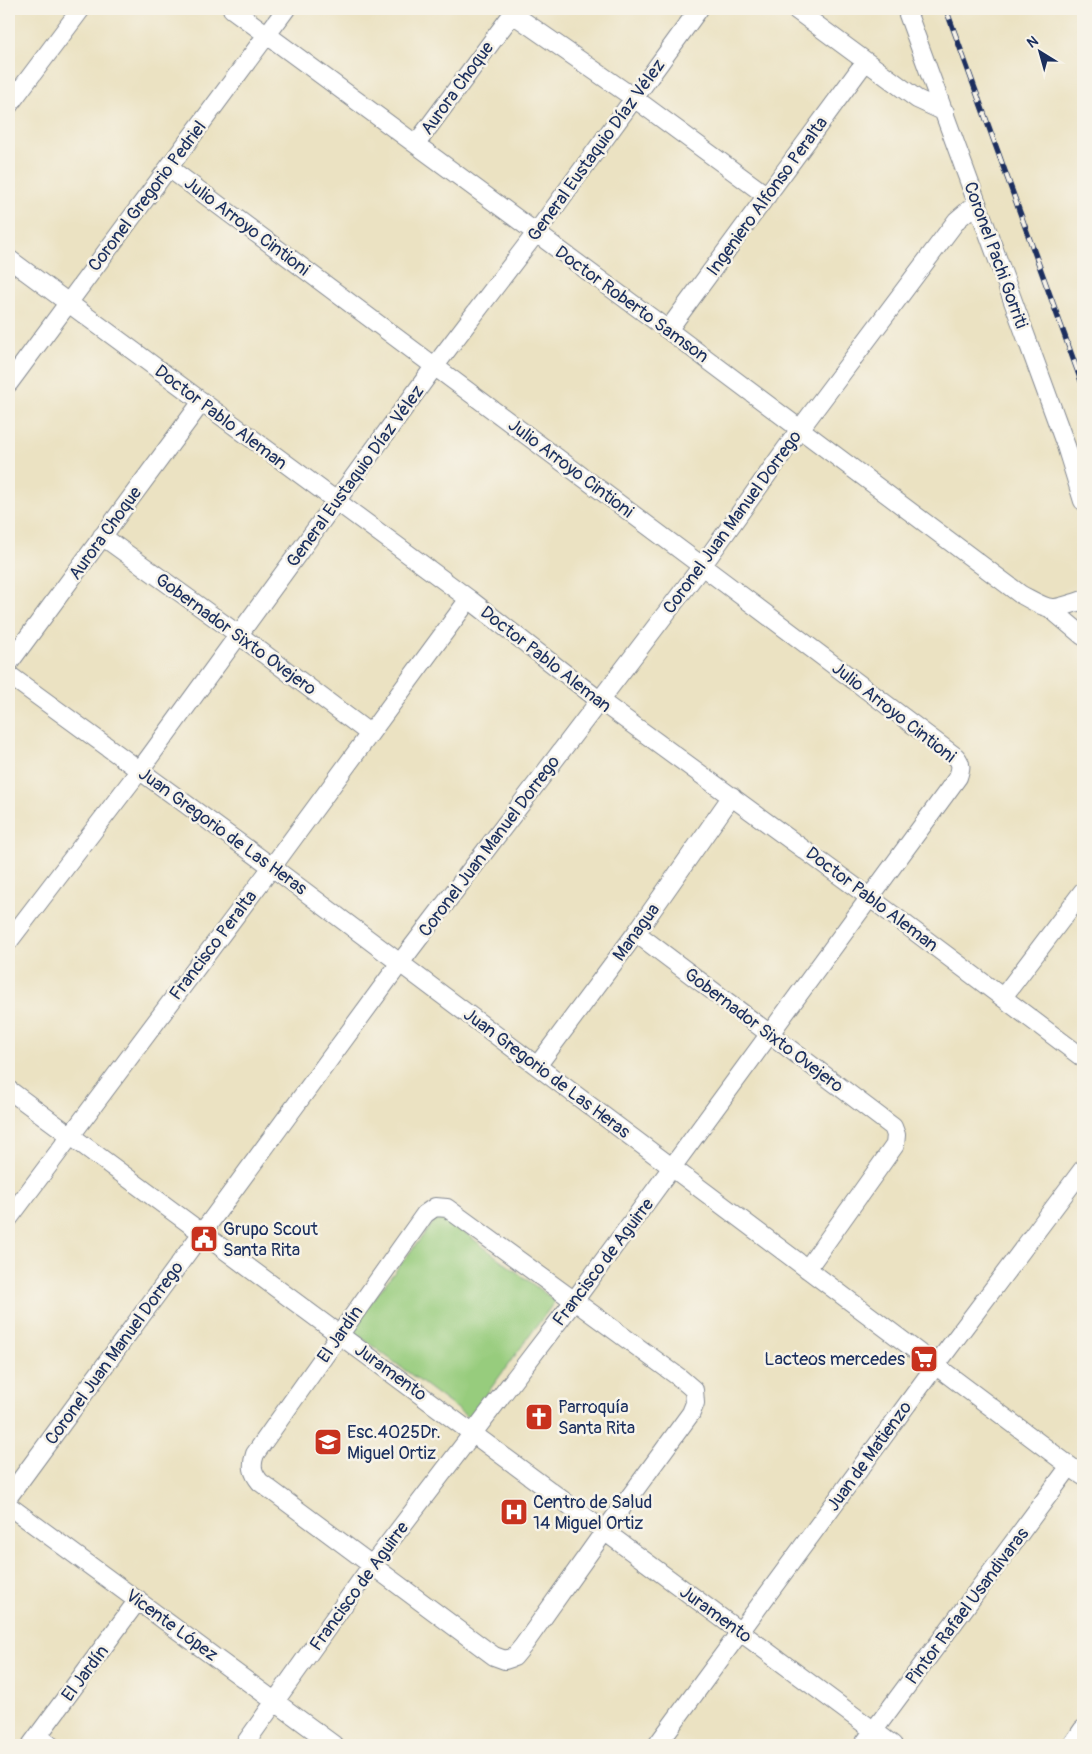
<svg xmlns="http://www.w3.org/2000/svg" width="1092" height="1754" font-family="Pangolin,sans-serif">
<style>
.green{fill:#97cc7d;stroke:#597e6e}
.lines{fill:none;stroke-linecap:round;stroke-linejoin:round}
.minor-casing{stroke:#838890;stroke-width:20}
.minor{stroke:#fff;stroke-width:18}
.rail-casing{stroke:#1b2f5e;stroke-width:5.5}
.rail{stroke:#f7f3e8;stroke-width:4;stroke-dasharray:11;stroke-linecap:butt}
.labels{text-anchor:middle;stroke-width:5;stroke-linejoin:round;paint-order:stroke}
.street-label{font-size:18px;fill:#1b2f5e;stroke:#f7f3e8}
.poi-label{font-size:18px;fill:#1b2f5e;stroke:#f7f3e8;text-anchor:start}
</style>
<rect width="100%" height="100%" fill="#f7f3e8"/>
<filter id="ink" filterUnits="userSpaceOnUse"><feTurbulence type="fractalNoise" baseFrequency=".02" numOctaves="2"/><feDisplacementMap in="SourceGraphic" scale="10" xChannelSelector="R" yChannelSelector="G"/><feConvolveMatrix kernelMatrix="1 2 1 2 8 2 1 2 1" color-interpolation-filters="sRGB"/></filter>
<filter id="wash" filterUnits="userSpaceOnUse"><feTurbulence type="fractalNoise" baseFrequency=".0096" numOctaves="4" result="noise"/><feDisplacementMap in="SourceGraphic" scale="20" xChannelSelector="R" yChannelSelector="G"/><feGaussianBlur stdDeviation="1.12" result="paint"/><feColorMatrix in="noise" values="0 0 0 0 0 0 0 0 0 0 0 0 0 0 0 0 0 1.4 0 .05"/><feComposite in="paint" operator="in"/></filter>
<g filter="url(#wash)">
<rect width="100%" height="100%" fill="#ebe2c2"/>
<path class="green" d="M440,1214L555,1301L469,1418L350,1329Z"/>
</g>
<g filter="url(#ink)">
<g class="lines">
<defs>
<path id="minor" d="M232,9L668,330L1020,594C1052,611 1048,612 1083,600
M795,9L917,99L945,112
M906,9L1066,446L1083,501
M513,14L634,98L767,196
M9,105L81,9
M416,144L516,9
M169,168L702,566L956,757C962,764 961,768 958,777L574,1301L372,1565L244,1745
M9,259L469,599L599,700L869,897L1083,1058
M668,330L865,62
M9,383L286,9
M102,536L239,635L369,733
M1051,609L1083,636
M9,663L201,403
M9,675L272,867L1083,1476
M636,933L893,1127L896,1135L895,1145L807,1269
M9,941L140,770L434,367L536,233L699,9
M1003,997L1083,891
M537,1066L636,933L732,796
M9,1090L893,1745
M435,1207L447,1208L680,1378L694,1390L695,1403L691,1413L604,1532L523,1646L514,1657L505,1660L494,1656L260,1482C252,1472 251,1466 255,1454L425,1214Z
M9,1218L272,867L469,599
M9,1496L400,963L702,566L800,429L957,220L977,203
M9,1506L334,1745
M38,1736L50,1745
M31,1745L138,1600
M657,1745L936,1365L1083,1169
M863,1745L1070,1466
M1072,1745L1083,1729"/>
</defs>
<use href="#minor" class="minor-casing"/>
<use href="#minor" class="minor"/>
<defs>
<path id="rail" d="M946,9L1083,386"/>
</defs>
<use href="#rail" class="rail-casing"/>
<use href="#rail" class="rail"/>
</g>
</g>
<defs>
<symbol id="civic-square" viewBox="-11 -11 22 22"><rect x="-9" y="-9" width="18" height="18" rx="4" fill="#c8321e" stroke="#f7f3e8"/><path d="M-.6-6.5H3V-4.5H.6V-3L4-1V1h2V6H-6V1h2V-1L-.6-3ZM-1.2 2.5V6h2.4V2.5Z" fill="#fff"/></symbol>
<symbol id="supermarket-square" viewBox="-11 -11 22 22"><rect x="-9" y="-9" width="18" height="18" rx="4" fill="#c8321e" stroke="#f7f3e8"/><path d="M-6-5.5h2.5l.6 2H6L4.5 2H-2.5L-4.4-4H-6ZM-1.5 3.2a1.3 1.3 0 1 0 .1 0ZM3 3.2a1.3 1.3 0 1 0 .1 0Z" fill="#fff"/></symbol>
<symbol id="church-square" viewBox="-11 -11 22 22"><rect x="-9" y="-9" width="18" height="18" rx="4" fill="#c8321e" stroke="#f7f3e8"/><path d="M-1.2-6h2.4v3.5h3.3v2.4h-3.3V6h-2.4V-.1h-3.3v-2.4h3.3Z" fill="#fff"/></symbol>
<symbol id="school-square" viewBox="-11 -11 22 22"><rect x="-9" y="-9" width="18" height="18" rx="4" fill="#c8321e" stroke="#f7f3e8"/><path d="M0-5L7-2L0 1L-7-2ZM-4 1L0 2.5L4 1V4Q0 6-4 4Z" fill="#fff"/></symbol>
<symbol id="hospital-square" viewBox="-11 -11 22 22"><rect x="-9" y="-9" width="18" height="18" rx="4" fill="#c8321e" stroke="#f7f3e8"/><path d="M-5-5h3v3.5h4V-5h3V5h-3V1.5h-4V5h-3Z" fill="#fff"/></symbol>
</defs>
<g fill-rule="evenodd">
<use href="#civic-square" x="188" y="1223" width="32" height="32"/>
<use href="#supermarket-square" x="908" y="1343" width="32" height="32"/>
<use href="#church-square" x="523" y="1401" width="32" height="32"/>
<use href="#school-square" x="312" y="1426" width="32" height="32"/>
<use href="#hospital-square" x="498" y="1496" width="32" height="32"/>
</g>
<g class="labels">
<g class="street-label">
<text transform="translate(457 88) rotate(-54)" y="6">Aurora Choque</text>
<text transform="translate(596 150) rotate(-54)" y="6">General Eustaquio Díaz Vélez</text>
<text transform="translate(147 196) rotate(-53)" y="6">Coronel Gregorio Pedriel</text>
<text transform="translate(767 196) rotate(-54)" y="6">Ingeniero Alfonso Peralta</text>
<text transform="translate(247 226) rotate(37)" y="6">Julio Arroyo Cintioni</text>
<text transform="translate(996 255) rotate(70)" y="6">Coronel Pachi Gorriti</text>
<text transform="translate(632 304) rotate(36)" y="6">Doctor Roberto Samson</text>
<text transform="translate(221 417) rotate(37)" y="6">Doctor Pablo Aleman</text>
<text transform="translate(571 468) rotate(37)" y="6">Julio Arroyo Cintioni</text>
<text transform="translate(355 476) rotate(-54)" y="6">General Eustaquio Díaz Vélez</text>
<text transform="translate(732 522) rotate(-54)" y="6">Coronel Juan Manuel Dorrego</text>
<text transform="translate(105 533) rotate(-54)" y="6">Aurora Choque</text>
<text transform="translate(236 634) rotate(36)" y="6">Gobernador Sixto Ovejero</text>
<text transform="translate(546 659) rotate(38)" y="6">Doctor Pablo Aleman</text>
<text transform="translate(894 712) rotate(38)" y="6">Julio Arroyo Cintioni</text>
<text transform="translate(223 831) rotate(36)" y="6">Juan Gregorio de Las Heras</text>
<text transform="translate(489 846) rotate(-53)" y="6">Coronel Juan Manuel Dorrego</text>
<text transform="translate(872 899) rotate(37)" y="6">Doctor Pablo Aleman</text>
<text transform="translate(636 932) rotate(-54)" y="6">Managua</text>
<text transform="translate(213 945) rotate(-53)" y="6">Francisco Peralta</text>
<text transform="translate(764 1030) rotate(37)" y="6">Gobernador Sixto Ovejero</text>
<text transform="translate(547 1073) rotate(37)" y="6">Juan Gregorio de Las Heras</text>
<text transform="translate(603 1262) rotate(-53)" y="6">Francisco de Aguirre</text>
<text transform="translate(340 1334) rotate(-55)" y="6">El Jardín</text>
<text transform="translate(114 1353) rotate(-54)" y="6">Coronel Juan Manuel Dorrego</text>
<text transform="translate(391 1372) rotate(36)" y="6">Juramento</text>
<text transform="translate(869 1456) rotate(-54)" y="6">Juan de Matienzo</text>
<text transform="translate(359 1586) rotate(-54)" y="6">Francisco de Aguirre</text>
<text transform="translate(967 1606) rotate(-53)" y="6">Pintor Rafael Usandivaras</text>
<text transform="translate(716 1614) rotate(36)" y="6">Juramento</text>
<text transform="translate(172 1625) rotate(36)" y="6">Vicente López</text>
<text transform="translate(85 1673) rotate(-53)" y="6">El Jardín</text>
</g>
<g class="poi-label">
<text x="223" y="1235">Grupo Scout<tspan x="223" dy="21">Santa Rita</tspan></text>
<text x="905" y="1365" text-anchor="end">Lacteos mercedes</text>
<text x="558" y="1413">Parroquía<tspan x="558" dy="21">Santa Rita</tspan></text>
<text x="347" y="1438">Esc.4025Dr.<tspan x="347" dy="21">Miguel Ortiz</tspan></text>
<text x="533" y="1508">Centro de Salud<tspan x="533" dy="21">14 Miguel Ortiz</tspan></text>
</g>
</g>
<rect width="1092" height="1754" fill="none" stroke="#f7f3e8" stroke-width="30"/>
<g transform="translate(1040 52) rotate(323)" stroke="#f7f3e8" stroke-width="4" paint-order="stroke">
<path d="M0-4L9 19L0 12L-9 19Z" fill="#1b2f5e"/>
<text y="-8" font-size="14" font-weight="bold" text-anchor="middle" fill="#1b2f5e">N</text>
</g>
</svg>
